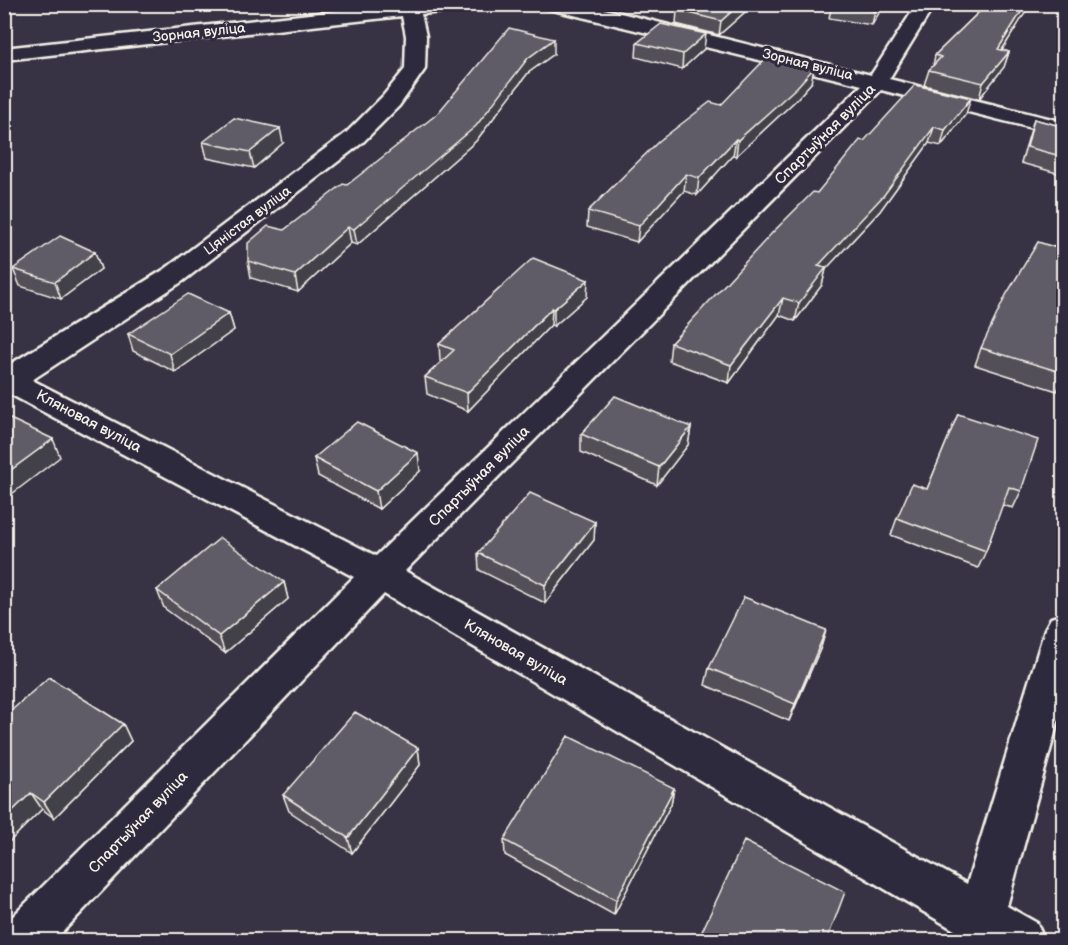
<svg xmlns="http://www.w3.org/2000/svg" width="1068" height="945" font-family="'Balsamiq Sans',sans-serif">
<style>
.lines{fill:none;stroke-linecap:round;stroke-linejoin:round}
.minor-casing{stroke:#f4f1e8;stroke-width:5}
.minor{fill:#2f2a3d;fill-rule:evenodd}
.wall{fill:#524f59;stroke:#f4f1e8;stroke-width:1.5}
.shaded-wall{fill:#424048;stroke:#f4f1e8;stroke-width:1.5}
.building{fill:#5f5c67;stroke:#f4f1e8;stroke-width:1.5}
.labels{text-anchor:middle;stroke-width:6;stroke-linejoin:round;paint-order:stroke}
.far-street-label{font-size:14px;fill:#f4f1e8;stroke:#2f2a3d}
.street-label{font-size:15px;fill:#f4f1e8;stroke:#2f2a3d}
</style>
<rect width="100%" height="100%" fill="#373244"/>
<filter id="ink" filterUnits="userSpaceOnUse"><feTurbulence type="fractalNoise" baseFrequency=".0167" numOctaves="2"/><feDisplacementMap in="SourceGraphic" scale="12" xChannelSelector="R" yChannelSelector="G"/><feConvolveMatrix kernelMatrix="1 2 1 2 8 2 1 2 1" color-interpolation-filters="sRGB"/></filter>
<g filter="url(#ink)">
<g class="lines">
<defs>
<path id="minor" d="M474,4L465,10L421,14L426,36L425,69L399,106L362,143L183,281L32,380L376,556L862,85L545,8L542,4H584L871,75L917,4H935L889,79L1064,122V136L881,90L405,571L967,884L1045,629L1051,618L1064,614V700L1007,906L1037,923L1044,940H975L963,935L384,594L55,940H4L6,923L354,577L8,393L4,394V368L165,269L346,133L383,96L405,69L406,36L402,16L4,60V48L400,4Z"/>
</defs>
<use href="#minor" class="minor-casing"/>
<use href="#minor" class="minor"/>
</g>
<path class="wall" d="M684,4H754L719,35L676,24L677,10Z
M832,4H884L872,25L829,18Z
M983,4H1030L1002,50L1009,52L1004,67L979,99L924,85L929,70L933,66L935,55L982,9Z
M637,43L704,49L682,69L636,57Z
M554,54L528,73L476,141L357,245L351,243L298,292L251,278L248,261L284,230L347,185Z
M811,83L794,102L736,156L733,155L697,195L684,191L637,242L587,227L588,211L721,105Z
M966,114L941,146L929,143L880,211L826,269L822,285L795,321L779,315L729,383L669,361L671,343L817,193L864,141Z
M1034,119L1064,127V175L1021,163Z
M203,142L283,143L254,168L207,158Z
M1064,226V377L1057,391L975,365L981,348L1054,247Z
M95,252L101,269L61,299L20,286L13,269Z
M587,297L554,326L551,325L468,411L427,394L425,377L441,362L440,361L439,344Z
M229,313L234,330L175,372L133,351L128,334Z
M958,414L1021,491L1013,508L1002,505L986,551L978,568L891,535L897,518L927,489Z
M691,427L688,445L657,485L581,452V434Z
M314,458L420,471L379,509L318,476Z
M595,522L594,540L545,603L479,570L478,553Z
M284,582L288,599L225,653L164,608L157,590Z
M826,630L821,647L789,721L705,685L709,668Z
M4,717L123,724L131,741L54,818L42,809L4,847Z
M418,748L420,765L352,853L289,811L283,795Z
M674,788L671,804L614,915L505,855L504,840Z"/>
<path class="shaded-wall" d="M4,4H15L4,21Z
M740,4H754L719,35L721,21Z
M879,4H884L872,25L875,11Z
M1026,4H1030L1029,7L993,64L998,49Z
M706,34L704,49L682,69L683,54Z
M554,39V54L528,73L476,141L357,245L354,229L528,58Z
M1009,52L1004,67L979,99L983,83Z
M814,68L811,83L794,102L736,156L738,140Z
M971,98L966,114L941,146L945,130Z
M934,127L929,143L880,211L826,269L822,285L795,321L799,303L818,266Z
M280,128L283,143L254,168L250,152Z
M736,139L733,155L697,195L699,178Z
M686,174L684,191L637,242L639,226Z
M348,227L351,243L298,292L295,275Z
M95,252L101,269L61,299L55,282Z
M588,280L587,297L554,326V309Z
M783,298L779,315L729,383L731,365Z
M552,308L551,325L468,411L467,393Z
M229,313L234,330L175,372L170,354Z
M691,427L688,445L657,485L659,467Z
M53,439L60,457L4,500V475Z
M418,453L420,471L379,509L376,491Z
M595,522L594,540L545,603V585Z
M284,582L288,599L225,653L219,636Z
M826,630L821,647L789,721L795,704Z
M123,724L131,741L54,818L44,802Z
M418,748L420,765L352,853L348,838Z
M674,788L671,804L614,915L616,900Z
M31,793L42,809L4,847V819Z"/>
<path class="building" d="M684,4H740L721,21L677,10Z
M838,4H879L875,11Z
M984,4H1026L998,49L1009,52L983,83L929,70L941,57L935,55L983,8Z
M661,24L706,34L683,54L637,43Z
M509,28L554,39L528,58L476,126L354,229L348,227L295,275L248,261V243L268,226L284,230L343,184L347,185L437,114Z
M767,57L814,68L797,87L738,140L736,139L699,178L686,174L639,226L588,211L659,141L710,102L721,105Z
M915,85L971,98L945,130L934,127L884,195L818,266L826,268L799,303L783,298L731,365L671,343L772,233L813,192L817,193L860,140L864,141Z
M234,118L280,128L250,152L203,142Z
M1034,119L1064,127V157L1027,147Z
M1064,226V373L981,348L1006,295L1038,242L1054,247Z
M60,236L95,252L55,282L13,269Z
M533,258L588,280L554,309L552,308L467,393L425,377L454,350L439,344Z
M188,294L229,313L170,354L128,334Z
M615,396L691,427L659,467L581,434Z
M958,414L1038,440L1021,491L1009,487L986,551L897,518L912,484L927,489Z
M4,416L53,439L4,475Z
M357,422L418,453L376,491L314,458Z
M530,493L595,522L545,585L478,553Z
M220,538L284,582L219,636L157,590Z
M744,597L826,630L795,704L709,668Z
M49,677L123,724L44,802L31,793L4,819V717Z
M355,712L418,748L348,838L283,795Z
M568,736L674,788L616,900L504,840Z
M744,841L845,892L827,940H698Z"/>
</g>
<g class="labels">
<g class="far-street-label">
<text transform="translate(199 32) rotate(-6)" y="5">Зорная вуліца</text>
<text transform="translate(808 64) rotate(14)" y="5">Зорная вуліца</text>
<text transform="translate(247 220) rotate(-37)" y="5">Цяністая вуліца</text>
</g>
<g class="street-label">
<text transform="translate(825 134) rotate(-45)" y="5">Спартыўная вуліца</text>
<text transform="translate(89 421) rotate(28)" y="5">Кляновая вуліца</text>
<text transform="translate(479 476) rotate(-45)" y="5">Спартыўная вуліца</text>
<text transform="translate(516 652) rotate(30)" y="5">Кляновая вуліца</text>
<text transform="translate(138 822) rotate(-46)" y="5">Спартыўная вуліца</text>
</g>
</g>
<rect width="1068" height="945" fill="none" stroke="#2f2a3d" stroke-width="24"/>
<rect x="12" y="12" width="1044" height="921" fill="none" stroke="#f4f1e8" stroke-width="2" filter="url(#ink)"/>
</svg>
